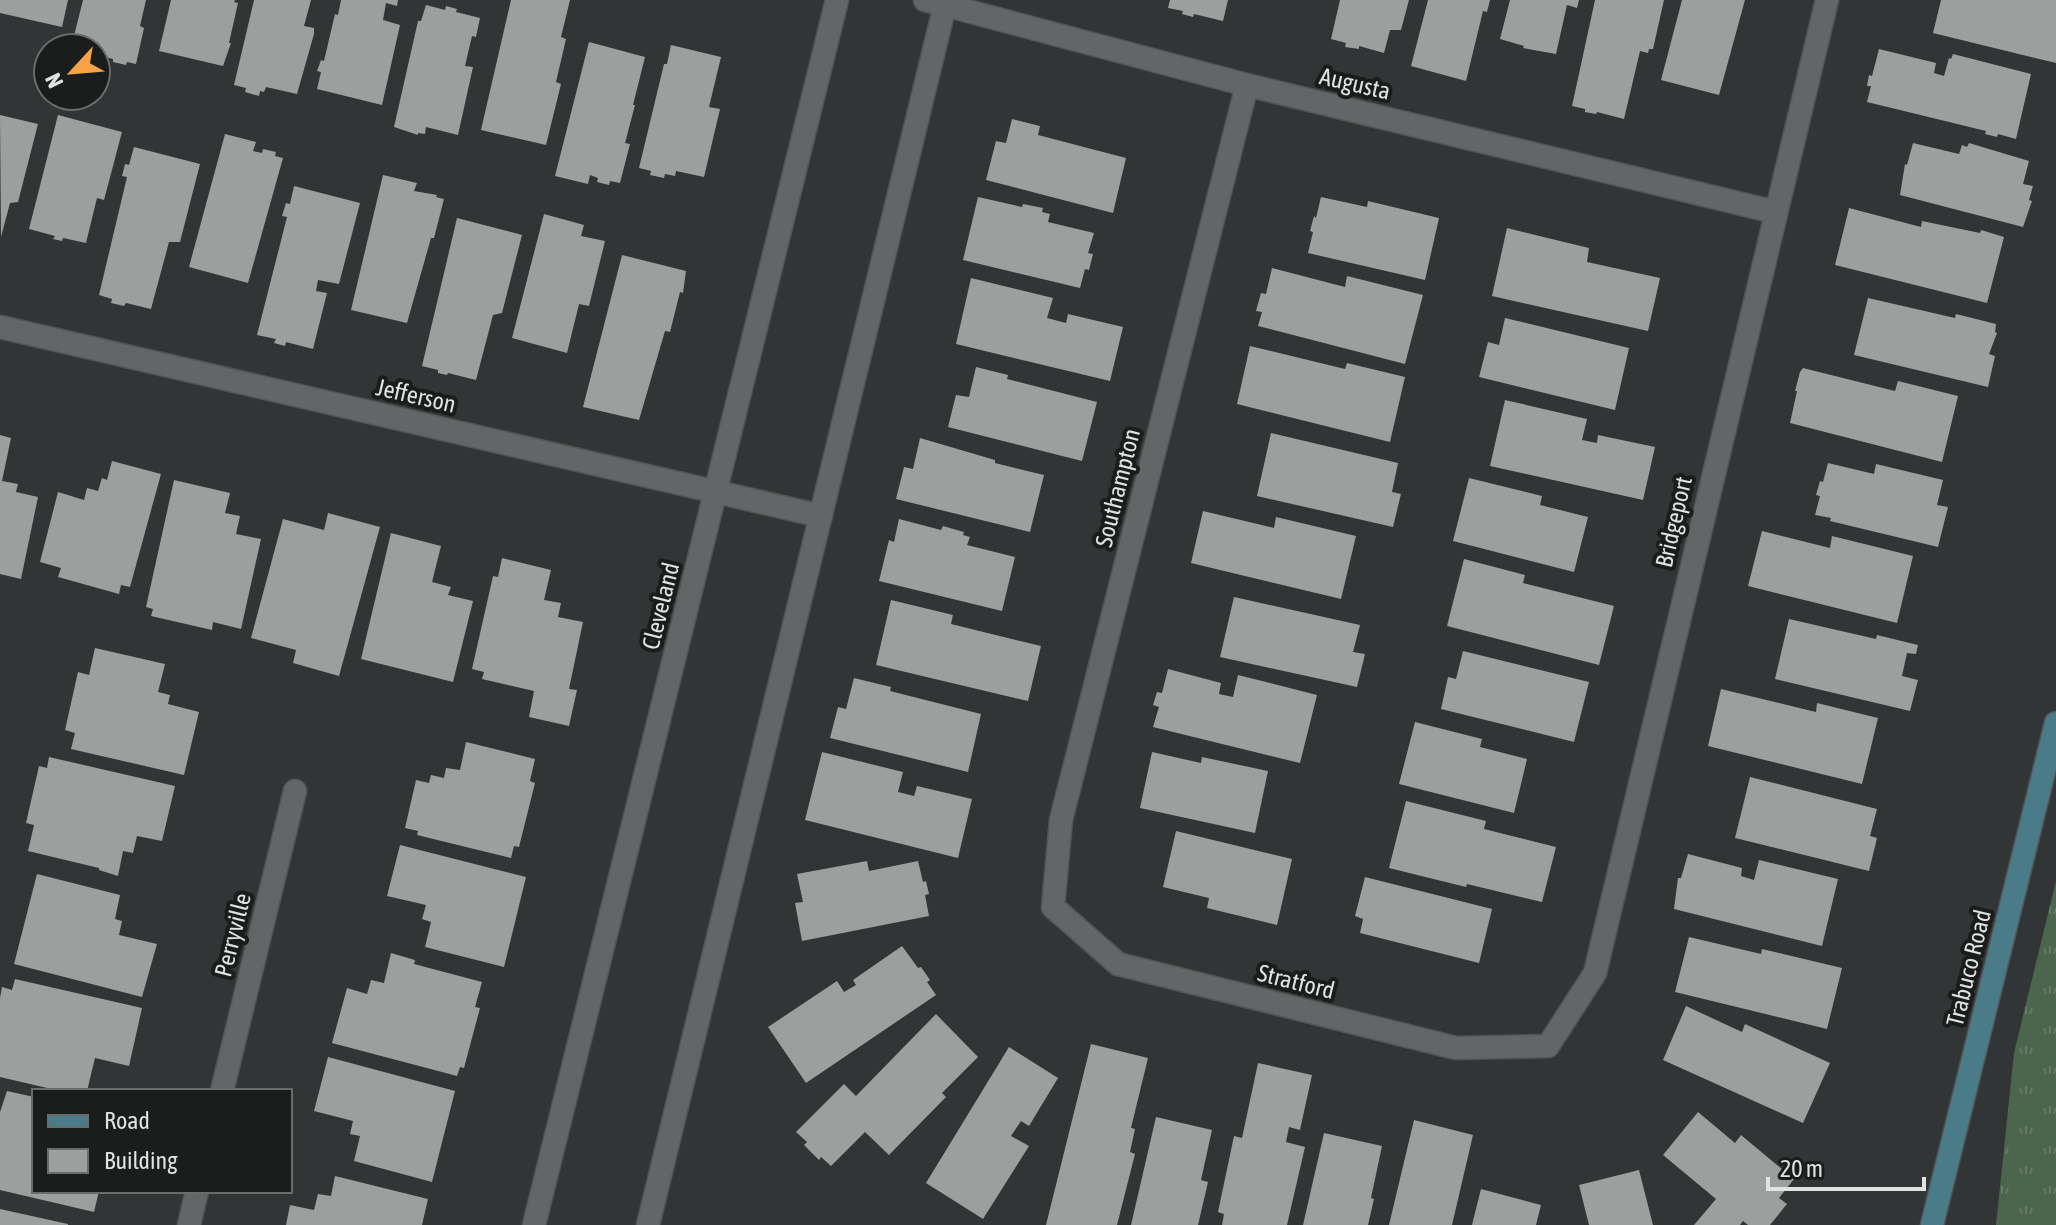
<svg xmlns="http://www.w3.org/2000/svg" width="2056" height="1225" font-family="'Asap Condensed',sans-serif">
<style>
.grass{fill:url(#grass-tufts)}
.building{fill:#9b9f9d}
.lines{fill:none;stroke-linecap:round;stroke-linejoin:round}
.minor-casing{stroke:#525454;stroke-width:25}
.tertiary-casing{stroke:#525454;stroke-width:25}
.secondary-casing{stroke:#525454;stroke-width:25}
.minor{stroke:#626666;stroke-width:22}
.tertiary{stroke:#626666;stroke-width:22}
.secondary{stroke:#497b89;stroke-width:22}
.labels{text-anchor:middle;stroke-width:8;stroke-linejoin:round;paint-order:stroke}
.street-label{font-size:24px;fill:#e1e3e3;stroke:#1b1c1c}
</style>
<defs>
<pattern id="grass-tufts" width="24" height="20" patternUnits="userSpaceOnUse" patternTransform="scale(2)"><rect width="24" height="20" fill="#4c654d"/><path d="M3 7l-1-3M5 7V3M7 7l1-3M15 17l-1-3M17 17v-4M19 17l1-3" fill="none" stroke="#667b66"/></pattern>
</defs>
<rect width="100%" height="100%" fill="#323535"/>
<path class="grass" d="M2056,881V1225H1996L2014,1053Z"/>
<path class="building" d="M0,0H68L62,27L0,13Z
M83,0H146L140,26L144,28L136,64L127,62L126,65L113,62V59L105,57L104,66L96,64V48H71Z
M171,0H235L234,2L238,3L229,43H231L223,66L159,51Z
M254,0H311L304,26L314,28V34L297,94L266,87L264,92L260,91L259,96L245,92L246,88L234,85Z
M341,0H398L397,6L386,3L383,20L400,25L382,105L317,89L321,72L317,71L321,60L324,61L335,14L338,15Z
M511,0H570L561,37L566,39L556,82L561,84L546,145L481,130Z
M1170,0H1228L1223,21L1194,14L1193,17L1182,14L1183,11L1168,8Z
M1340,0H1409L1401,30H1390L1384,53L1359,46V49L1345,47L1346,43L1331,39Z
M1428,0H1490L1487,12L1483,11L1466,81L1411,66Z
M1510,0H1579L1577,8L1567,5L1556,54L1523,48L1524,46L1500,39Z
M1595,0H1664L1653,49H1649L1648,53L1640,51L1624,119L1597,112L1596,114L1585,112V109L1572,106Z
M1682,0H1745L1719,95L1661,80Z
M1941,0H2056V63L1933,33Z
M426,5L445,10L446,6L457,9L456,12L480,18L476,37L472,36L465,66L473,67L458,135L426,127L425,134L418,133V135L394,127L418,21H421Z
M589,42L645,57L633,105H635L625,143L630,144L620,183L610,181L609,185L597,182L598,178L590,175L588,184L555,176Z
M671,45L721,57L709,107L720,109L704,177L676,171L675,176L665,174L664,178L650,175L651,171L639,168L664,64H667Z
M1879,49L1936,63L1934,73L1944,76L1949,58L1951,59L1953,54L2031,74L2016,139L1998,134L1997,137L1985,134L1986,131L1867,102L1871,86H1867L1869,75L1872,76Z
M0,115L38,124L18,202L10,203L1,237Z
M58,115L122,132L104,200L97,198L86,243L63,238L62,241L53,239L55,236L29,229Z
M1012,119L1040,126L1038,135L1126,158L1113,213L986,180L996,141L1006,143Z
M225,134L256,142L253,151L262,153L263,149L276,152L275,156L283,158L248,283L189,267Z
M1913,143L1959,154L1962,145L1967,147L1969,143L2029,161L2023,184L2033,186L2029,200L2032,201L2023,227L1900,195L1905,164L1907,165Z
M134,147L200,164L180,242H169L151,309L126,303L124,306L111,303L112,299L99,295L127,177L122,176L125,164L129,165Z
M383,175L417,183L414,191L437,195L436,197L444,199L434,238H431L407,323L351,310Z
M294,186L360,203L339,284L318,280L316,291L327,293L313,349L286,342L285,346L274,343L276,339L257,335L287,217L282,216L286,203L290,204Z
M978,197L1022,207L1023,204L1043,208L1042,212L1050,214L1048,222L1094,233L1088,253L1093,254L1089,270L1085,269L1080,288L963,260Z
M1321,197L1367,207L1368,201L1439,218L1425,280L1308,253L1313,232L1310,231L1314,216L1316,218Z
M1849,208L1921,227L1922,221L1980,233L1981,230L2004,237L1987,303L1835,265Z
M544,214L584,225L581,236L605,241L589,306L579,304L567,353L512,338Z
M457,218L522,235L502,313L493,315L476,380L448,373L447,375L438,373V370L422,366Z
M1507,228L1589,248L1587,262L1660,278L1648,331L1492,296Z
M622,255L686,271L683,293L680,292L670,332L665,331L639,420L583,407Z
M1272,268L1345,287L1347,276L1423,295L1405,364L1258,326L1262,312L1256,311L1261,293L1266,294Z
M971,278L1053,298L1047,318L1066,323L1068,314L1123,327L1110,381L956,344Z
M1868,298L1955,318L1956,314L1996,324L1995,332L1997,333L1989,354L1995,356L1988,387L1854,355Z
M1505,318L1629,348L1615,410L1479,377L1488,342L1499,345Z
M1250,346L1345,369L1347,363L1405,377L1390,442L1237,404Z
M976,367L1008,375L1007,379L1097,402L1082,461L948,427L956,395L969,397Z
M1803,368L1895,391L1898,381L1958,396L1942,462L1790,423L1797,391H1795L1800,372Z
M1505,400L1587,419L1582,440L1597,443L1598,435L1655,447L1643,500L1490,466Z
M1271,433L1398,463L1392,492L1401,494L1393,527L1257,496Z
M0,435L11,438L2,481L18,484L16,492L38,497L21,579L0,574Z
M920,438L995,460V463L1044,475L1030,532L896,499L904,467L913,469Z
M112,461L161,474L130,587L121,585L119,594L58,577L61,568L40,562L58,492L84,500L87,488L98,491L102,478L107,480Z
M1828,463L1874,474L1876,464L1943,480L1937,505L1948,507L1938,547L1830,521L1831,518L1815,515L1820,496L1816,495L1820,481L1823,482Z
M1469,478L1542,496L1540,505L1588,517L1574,572L1453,541Z
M174,480L230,493L225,513L240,516L236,534L261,539L241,629L213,622L212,630L151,616L153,609L146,607Z
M1203,511L1274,528L1276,517L1356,536L1341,599L1191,563Z
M328,513L380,527L339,676L293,663L296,650L251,638L283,519L324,530Z
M899,519L941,530L943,526L964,532L963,535L970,537L967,545L1015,557L1002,611L879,581L889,540L894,542Z
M1762,531L1830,548L1832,536L1913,556L1897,623L1748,586Z
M391,533L441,546L432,582L451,587L448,595L473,601L453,682L361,659Z
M502,558L551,570L544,600L561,603L558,617L583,622L569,689L577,690L569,726L529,717L534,691L482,679L484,672L472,669L493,576L498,577Z
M1464,559L1525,575L1523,583L1614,606L1599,665L1447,626Z
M1234,597L1360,625L1353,652L1365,654L1357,687L1220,657Z
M891,600L953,615L951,624L1041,646L1028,701L876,665Z
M1789,619L1876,639L1877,635L1918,645L1916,654L1907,653L1902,676L1918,680L1910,711L1775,679Z
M95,648L165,664L158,692L170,695L168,704L199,712L184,775L71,749L75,733L65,730L78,672L89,675Z
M1463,651L1589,682L1574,742L1441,709L1448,677L1456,679Z
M1168,669L1221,683L1219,694L1233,697L1238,675L1317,695L1300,763L1153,727L1159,707L1153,705L1157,692L1162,693Z
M854,678L891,687L890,691L981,714L968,772L830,738L838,707L846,709Z
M1721,689L1816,712L1817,703L1878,718L1862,784L1708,746Z
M1415,722L1482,739L1480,747L1527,759L1514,813L1399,784Z
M466,742L535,759L530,781L535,783L519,847L514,846L511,858L417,835L418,831L405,828L416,780L429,783L431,775L444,778L446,768L460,770Z
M822,752L903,772L898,792L914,796L917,786L972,799L958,858L805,820Z
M1152,752L1201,763L1202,757L1268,771L1255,833L1140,808Z
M49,757L175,786L162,841L137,836L133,853L123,851L118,876L99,870V868L28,851L34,825L26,823L39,766L47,768Z
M1750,777L1877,809L1870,836L1877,838L1869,871L1735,838Z
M1406,801L1486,821L1484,829L1556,847L1542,902L1467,884L1466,887L1389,868Z
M1176,831L1292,859L1277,925L1207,908L1209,898L1163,887Z
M400,845L526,877L504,967L425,947L431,922L422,919L426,905L387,896Z
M1688,854L1742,868L1741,876L1754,880L1759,860L1838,879L1822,946L1674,909L1678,878H1681Z
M867,861L869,871L918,861L923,882L926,881L929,894L925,895L929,916L802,941L795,903L803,902L797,874Z
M37,874L120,895L115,919L122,921L119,935L157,944L142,997L14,964Z
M1365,877L1492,909L1479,963L1360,933L1363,919L1355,916Z
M1689,937L1761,954L1762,949L1842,968L1827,1029L1675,992Z
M902,946L918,968L921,967L930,980L927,982L936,995L806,1083L768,1027L837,981L844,992L856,985L853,980Z
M391,953L415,960L414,964L482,982L475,1007L480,1008L464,1068L460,1067L457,1076L332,1043L347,988L367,994L371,980L384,983Z
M15,979L142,1008L129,1066L95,1058L87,1091H60L0,1077V998L2,987L12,990Z
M1686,1006L1742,1032L1745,1024L1830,1063L1803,1123L1663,1060Z
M936,1014L978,1057L942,1093L946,1097L889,1155L865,1132L831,1166L821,1157L819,1160L804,1145L807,1142L796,1132L844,1084L856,1096Z
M1091,1044L1148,1058L1131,1128L1135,1129L1130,1152L1135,1154L1117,1225H1046Z
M1009,1047L1058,1078L1029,1126L1021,1121L1011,1136L1029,1146L983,1219L926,1183Z
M328,1057L455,1091L432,1182L354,1161L360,1136L350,1134L353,1121L314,1111Z
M1258,1063L1312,1075L1300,1130L1289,1127L1286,1142L1305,1147L1287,1225H1222L1224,1214L1218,1212L1234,1136L1242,1138Z
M7,1091L34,1097V1191H99L94,1212L0,1190V1112Z
M1698,1112L1735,1143L1741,1135L1794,1179L1779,1198L1787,1204L1770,1225H1748L1743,1221L1740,1225H1694L1716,1199L1663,1155Z
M1156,1117L1212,1130L1201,1180L1208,1182L1198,1225H1131Z
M1414,1120L1473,1135L1452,1225H1389Z
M1324,1133L1382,1146L1371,1198L1374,1199L1368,1225H1303Z
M1639,1170L1653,1225H1589L1579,1185Z
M335,1176L428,1199L422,1225H286L290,1205L314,1210L318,1194L331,1196Z
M1481,1189L1541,1205L1536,1225H1472Z
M0,1209L68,1224V1225H0Z"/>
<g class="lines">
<defs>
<path id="minor" d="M945,5L1247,85L1775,212
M1247,85L1061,820L1053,907L1118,964L1456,1048L1548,1046L1595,973L1827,0
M0,327L821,516
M222,1091L295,791
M189,1225L197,1191"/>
<path id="tertiary" d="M534,1225L837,0
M648,1225L945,5L925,0"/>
<path id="secondary" d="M1932,1225L2056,723"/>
</defs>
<use href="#minor" class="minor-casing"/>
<use href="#tertiary" class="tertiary-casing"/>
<use href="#secondary" class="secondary-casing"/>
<use href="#minor" class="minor"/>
<use href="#tertiary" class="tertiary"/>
<use href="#secondary" class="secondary"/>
</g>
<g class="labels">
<g class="street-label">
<text transform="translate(1355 84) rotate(13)" y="8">Augusta</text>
<text transform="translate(416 396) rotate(13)" y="8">Jefferson</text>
<text transform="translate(1118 488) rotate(-76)" y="8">Southampton</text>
<text transform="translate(1674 522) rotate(-77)" y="8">Bridgeport</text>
<text transform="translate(661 606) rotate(-76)" y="8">Cleveland</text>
<text transform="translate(233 935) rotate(-76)" y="8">Perryville</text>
<text transform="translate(1969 968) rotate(-76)" y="8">Trabuco Road</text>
<text transform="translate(1296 982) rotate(14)" y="8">Stratford</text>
</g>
</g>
<rect x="32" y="1089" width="260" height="104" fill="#1b1c1c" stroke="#6a6c6c" stroke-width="2"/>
<rect x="48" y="1115" width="40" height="12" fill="#497b89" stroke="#6a6c6c" stroke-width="2"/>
<text x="104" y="1129" font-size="24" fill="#e1e3e3">Road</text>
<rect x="48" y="1149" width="40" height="24" fill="#9b9f9d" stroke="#6a6c6c" stroke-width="2"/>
<text x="104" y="1169" font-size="24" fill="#e1e3e3">Building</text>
<g transform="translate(72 72) rotate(244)"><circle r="38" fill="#1b1c1c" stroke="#6a6c6c" stroke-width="2"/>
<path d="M0-6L14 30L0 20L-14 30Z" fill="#f5a346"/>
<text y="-12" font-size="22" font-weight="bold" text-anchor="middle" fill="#e1e3e3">N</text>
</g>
<path d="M1768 1177v12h156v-12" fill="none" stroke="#e1e3e3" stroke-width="4"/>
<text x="1780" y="1177" font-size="24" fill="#e1e3e3" stroke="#1b1c1c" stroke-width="6" paint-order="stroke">20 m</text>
</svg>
